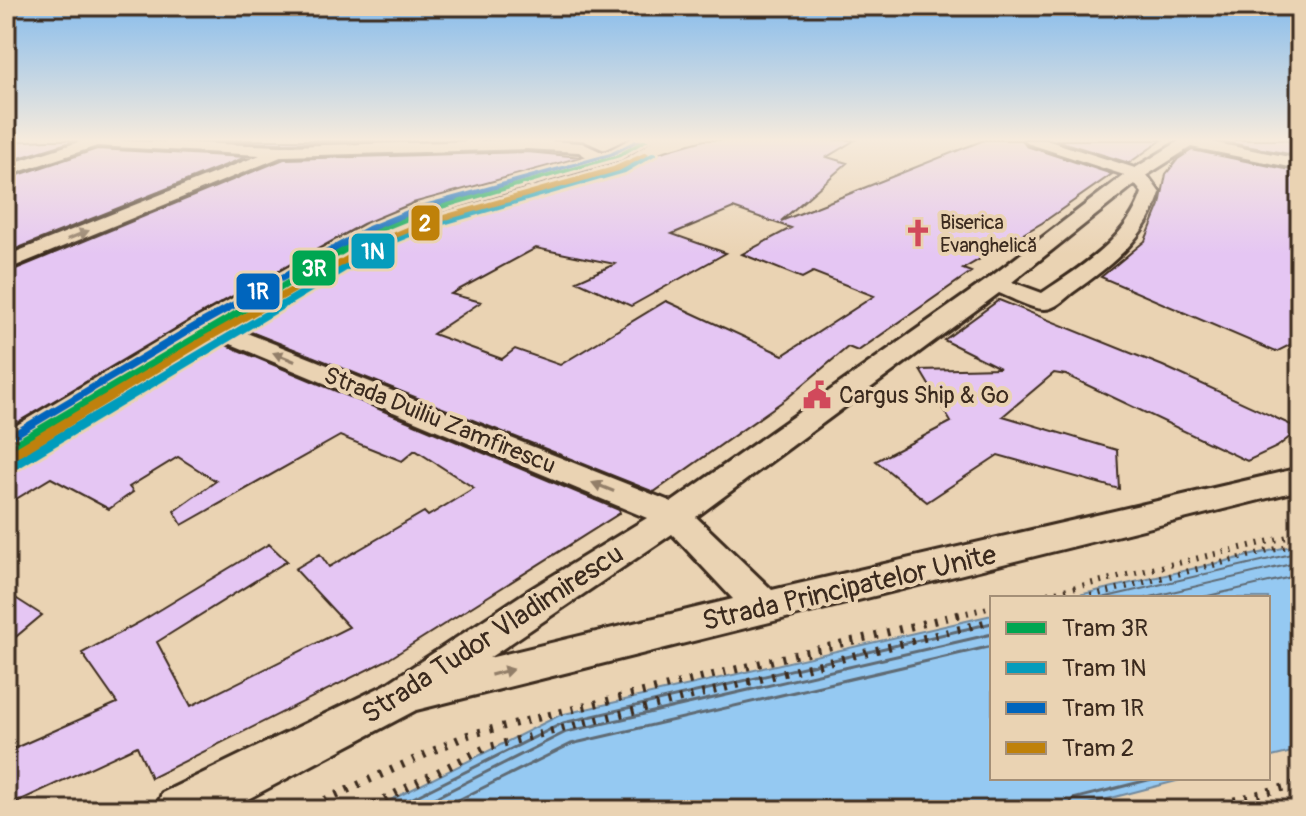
<svg xmlns="http://www.w3.org/2000/svg" width="1306" height="816" font-family="Pangolin,sans-serif">
<style>
.water{fill:#95c9f2;stroke:#71899d;stroke-width:2}
.lines{fill:none;stroke-linecap:round;stroke-linejoin:round}
.shore-far1{stroke:#5f6a73;stroke-width:2}
.shore{stroke:#5f6a73;stroke-width:3}
.building{fill:#e5c6f3;stroke:#3b2a1e;stroke-width:2;fill-rule:evenodd}
.minor-casing{stroke:#3b2a1e;stroke-width:6}
.path-far1{stroke:#3b2a1e;stroke-width:6;stroke-dasharray:2 7;stroke-linecap:butt}
.path{stroke:#3b2a1e;stroke-width:8;stroke-dasharray:3 9;stroke-linecap:butt}
.minor{fill:#ead3b3;fill-rule:evenodd}
.tram-1-casing{stroke:#ead3b3;stroke-width:6}
.tram-2-casing{stroke:#ead3b3;stroke-width:6}
.tram-3-casing{stroke:#ead3b3;stroke-width:6}
.tram-4-casing{stroke:#ead3b3;stroke-width:6}
.tram-1{fill:#00a651;fill-rule:evenodd}
.tram-2{fill:#069cbc;fill-rule:evenodd}
.tram-3{fill:#0065bd;fill-rule:evenodd}
.tram-4{fill:#bf8109;fill-rule:evenodd}
.oneway{fill:#927e68}
.labels{text-anchor:middle;stroke-width:8;stroke-linejoin:round;paint-order:stroke}
.far-poi-label{font-size:20px;fill:#3b2a1e;stroke:#ead3b3;text-anchor:start}
.poi-label{font-size:24px;fill:#3b2a1e;stroke:#ead3b3;text-anchor:start}
.street-label{font-size:24px;fill:#3b2a1e;stroke:#ead3b3}
.near-street-label{font-size:28px;fill:#3b2a1e;stroke:#ead3b3}
.line-badge{stroke:#ead3b3;stroke-width:3}
.badge-label{font-size:22px;text-anchor:middle;font-weight:bold;fill:#fff}
</style>
<rect width="100%" height="100%" fill="#ead3b3"/>
<filter id="ink" filterUnits="userSpaceOnUse"><feTurbulence type="fractalNoise" baseFrequency=".0125" numOctaves="2"/><feDisplacementMap in="SourceGraphic" scale="16" xChannelSelector="R" yChannelSelector="G"/><feConvolveMatrix kernelMatrix="1 2 1 2 8 2 1 2 1" color-interpolation-filters="sRGB"/></filter>
<g filter="url(#ink)">
<path class="water" d="M1300,544V750L1268,758V598H1066Z
M992,615V778H1188L1065,810H371L560,715Z"/>
<g class="lines">
<path class="shore-far1" d="M1102,598L1300,552
M1146,598L1300,562
M1199,598L1300,575"/>
<path class="shore" d="M389,810L563,723L992,623
M411,810L566,732L992,634
M438,810L571,744L992,646
M1067,810L1073,799L1156,778"/>
</g>
<path class="building" d="M48,140H77L6,162V142Z
M169,140H377L283,143Z
M704,140H855L827,157L847,163L781,221L984,140H1022L1026,146L1112,174L1042,223L963,269L971,272L858,351L848,347L786,399L654,492L231,324L379,238L429,217ZM733,208L791,228L742,254L802,278L813,272L874,296L783,355L666,301L560,365L515,349L502,359L433,334L481,302L451,294L536,248L615,264L577,281L631,306L726,253L672,234Z
M1055,140H1162L1129,163Z
M1214,140H1282L1300,143V156Z
M97,149L246,157L6,253V179Z
M1192,150L1300,172V340L1276,352L1101,277L1145,241L1160,205L1166,174L1178,159Z
M527,152L581,157L413,203L363,224L195,317L6,429V273L284,159Z
M999,300L1163,366L1300,429L1277,447L1247,461L1066,375L1054,373L1003,416L1117,450L1119,489L998,455L927,502L876,461L951,422L920,370L1000,368L944,340Z
M207,337L619,510L620,513L389,659L151,778L137,746L6,807V752L117,703L82,653L140,622L269,544L287,561L157,642L191,706L349,627L295,569L320,554L329,567L424,512L428,516L474,488L415,450L402,461L340,436L182,525L174,511L216,481L178,457L129,487L133,492L109,509L51,478L6,505V458L19,455Z
M6,592L42,615L6,645Z"/>
<g class="lines">
<defs>
<path id="minor" d="M85,140L283,146L530,140L582,143L604,153L631,140H649L621,158L428,214L378,235L224,324L672,502L988,279L1124,175L1027,143L1025,140H1046L1135,168L1181,140H1200L1300,159V169L1191,147L1147,175L1160,193C1146,239 1109,267 1072,293C1065,299 1055,309 1045,309C1031,309 1012,298 999,293L696,517L772,590L1300,468V490L416,710L227,810H156L162,793L385,685L526,592L647,518L207,334L17,452L6,455V432L196,320L364,227L414,206L588,158L579,152L527,149L283,156L6,270V256L260,155L97,146L6,176V165ZM1135,184L1142,193C1126,240 1082,266 1042,293L1012,282ZM672,534L733,599L489,658Z"/>
</defs>
<use href="#minor" class="minor-casing"/>
<path class="path-far1" d="M1030,598L1300,534
M1082,598L1300,543
M958,615L992,607"/>
<path class="path" d="M303,810L468,735L966,613
M363,810L485,748L992,621
M1199,810L1300,783"/>
<use href="#minor" class="minor"/>
<defs>
<path id="tram-1" d="M642,140H649L620,157L428,213L381,232L6,455V445L375,228L422,209L616,155Z"/>
<path id="tram-2" d="M654,152L657,154L656,155L625,173L433,228L388,246L19,468H9L7,465L9,462L382,242L427,224L619,169Z"/>
<path id="tram-3" d="M635,140H642L614,155L423,210L374,230L200,328L6,444V435L192,324L368,226L417,206L610,153Z"/>
<path id="tram-4" d="M646,152L649,154L648,155L619,171L428,225L381,244L208,342L19,457H9L8,454L9,451L200,338L375,240L422,221L613,167Z"/>
</defs>
<use href="#tram-1" class="tram-1-casing"/>
<use href="#tram-2" class="tram-2-casing"/>
<use href="#tram-3" class="tram-3-casing"/>
<use href="#tram-4" class="tram-4-casing"/>
<use href="#tram-1" class="tram-1"/>
<use href="#tram-2" class="tram-2"/>
<use href="#tram-3" class="tram-3"/>
<use href="#tram-4" class="tram-4"/>
</g>
<defs><path id="oneway-solid" d="M-6-.8H1V-3.2L6.5 0L1 3.2V.8H-6Z" transform="scale(2)"/></defs>
<g class="oneway">
<use href="#oneway-solid" transform="translate(78 235) rotate(-22)"/>
<use href="#oneway-solid" transform="translate(284 357) rotate(-158)"/>
<use href="#oneway-solid" transform="translate(603 487) rotate(-158)"/>
<use href="#oneway-solid" transform="translate(502 672) rotate(-15)"/>
</g>
</g>
<linearGradient id="sky" x2="0" y2="1"><stop stop-color="#87bcec"/><stop offset="0.55" stop-color="#f6ebdd"/><stop offset="1" stop-color="#f6ebdd" stop-opacity="0"/></linearGradient>
<rect width="1306" height="254" fill="url(#sky)"/>
<defs>
<symbol id="church-bare" viewBox="-9 -9 18 18"><path d="M-1.2-6h2.4v3.5h3.3v2.4h-3.3V6h-2.4V-.1h-3.3v-2.4h3.3Z" fill="#d1495b" stroke="#ead3b3" stroke-width="2.5" paint-order="stroke"/></symbol>
<symbol id="civic-bare" viewBox="-9 -9 18 18"><path d="M-.6-6.5H3V-4.5H.6V-3L4-1V1h2V6H-6V1h2V-1L-.6-3ZM-1.2 2.5V6h2.4V2.5Z" fill="#d1495b" stroke="#ead3b3" stroke-width="2.5" paint-order="stroke"/></symbol>
</defs>
<g fill-rule="evenodd">
<use href="#church-bare" x="898" y="213" width="40" height="40"/>
<use href="#civic-bare" x="797" y="375" width="40" height="40"/>
</g>
<g class="labels">
<g class="far-poi-label">
<text x="940" y="229">Biserica<tspan x="940" dy="23">Evanghelică</tspan></text>
</g>
<g class="poi-label">
<text x="839" y="403">Cargus Ship &amp; Go</text>
</g>
<g class="street-label">
<text transform="translate(440 420) rotate(22)" y="8">Strada Duiliu Zamfirescu</text>
</g>
<g class="near-street-label">
<text transform="translate(849 587) rotate(-13)" y="10">Strada Principatelor Unite</text>
<text transform="translate(492 633) rotate(-33)" y="10">Strada Tudor Vladimirescu</text>
</g>
</g>
<g class="line-badge">
<rect x="410" y="204" width="31" height="38" rx="8" fill="#bf8109"/>
<rect x="350" y="232" width="46" height="38" rx="8" fill="#069cbc"/>
<rect x="291" y="249" width="46" height="38" rx="8" fill="#00a651"/>
<rect x="235" y="272" width="46" height="39" rx="8" fill="#0065bd"/>
</g>
<g class="badge-label">
<text x="425" y="231">2</text>
<text x="373" y="259">1N</text>
<text x="314" y="276">3R</text>
<text x="258" y="299">1R</text>
</g>
<rect width="1306" height="816" fill="none" stroke="#ead3b3" stroke-width="32"/>
<rect x="16" y="16" width="1274" height="784" fill="none" stroke="#3b2a1e" stroke-width="3" filter="url(#ink)"/>
<rect x="990" y="596" width="280" height="184" fill="#ead3b3" stroke="#a48f77" stroke-width="2"/>
<rect x="1006" y="622" width="40" height="12" fill="#00a651" stroke="#a48f77" stroke-width="2"/>
<text x="1062" y="636" font-size="24" fill="#3b2a1e">Tram 3R</text>
<rect x="1006" y="662" width="40" height="12" fill="#069cbc" stroke="#a48f77" stroke-width="2"/>
<text x="1062" y="676" font-size="24" fill="#3b2a1e">Tram 1N</text>
<rect x="1006" y="702" width="40" height="12" fill="#0065bd" stroke="#a48f77" stroke-width="2"/>
<text x="1062" y="716" font-size="24" fill="#3b2a1e">Tram 1R</text>
<rect x="1006" y="742" width="40" height="12" fill="#bf8109" stroke="#a48f77" stroke-width="2"/>
<text x="1062" y="756" font-size="24" fill="#3b2a1e">Tram 2</text>
</svg>
